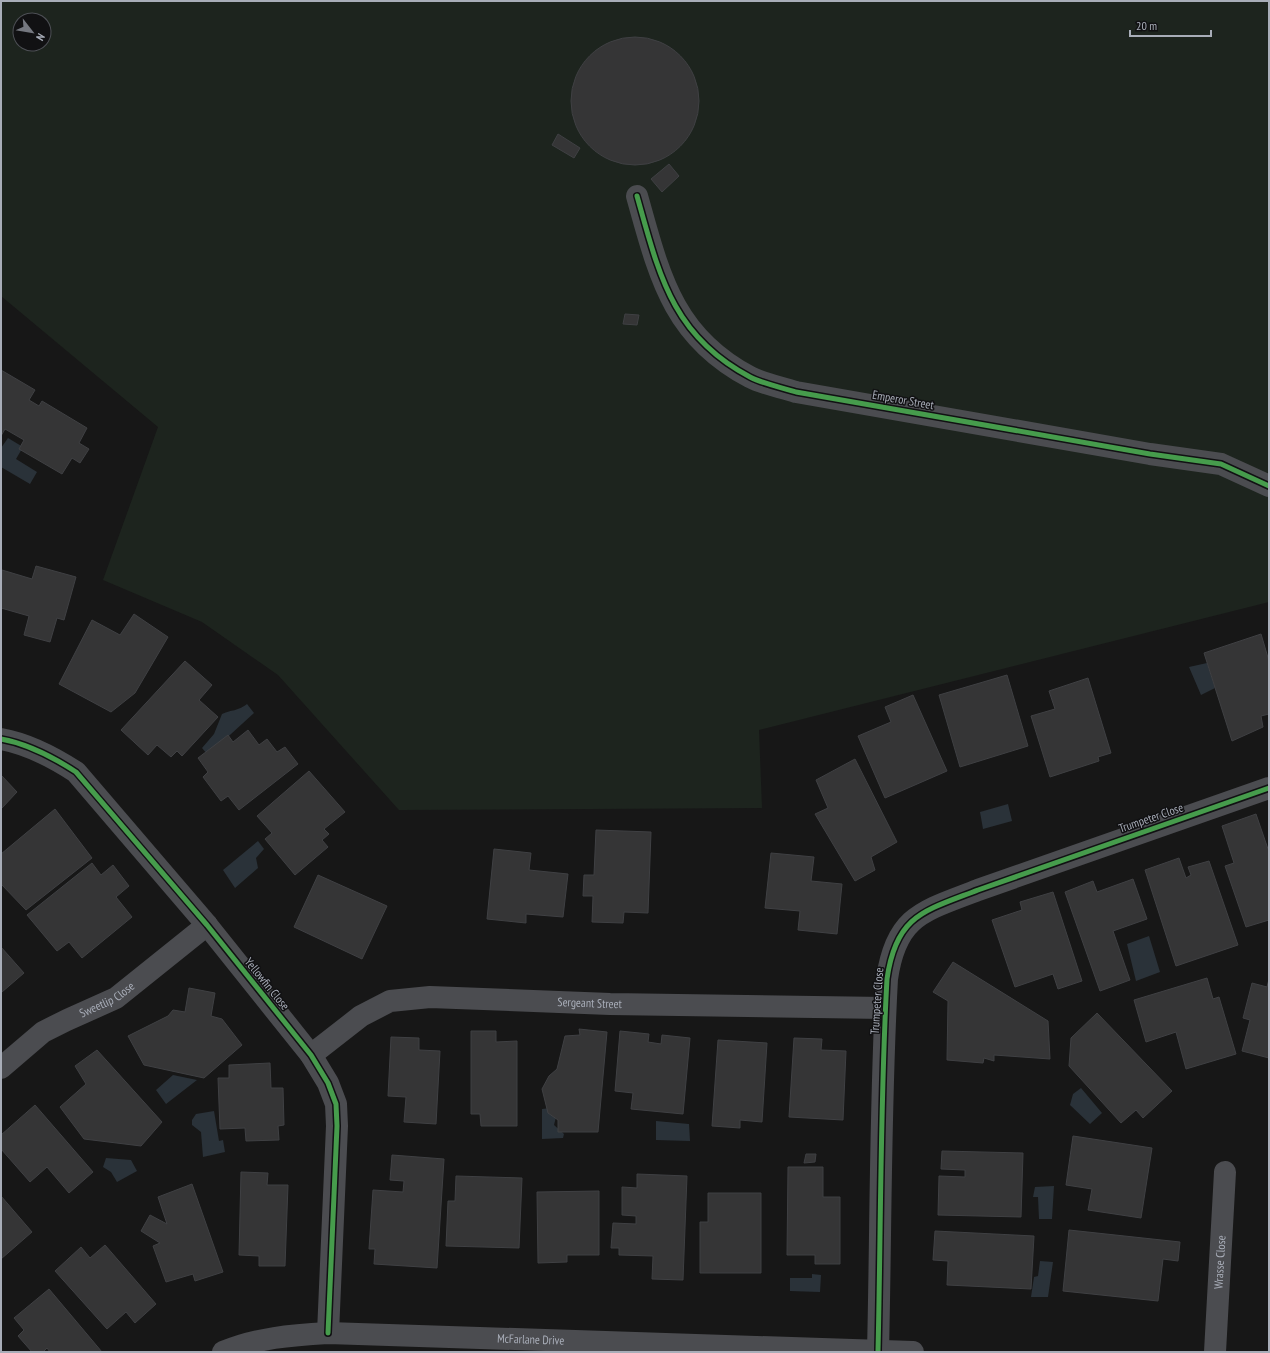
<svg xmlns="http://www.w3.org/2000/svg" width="1270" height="1353" font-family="'PT Sans Narrow',sans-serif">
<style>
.green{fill:#1d241e;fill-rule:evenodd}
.water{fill:#2a3239}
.building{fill:#353536;stroke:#3f4043}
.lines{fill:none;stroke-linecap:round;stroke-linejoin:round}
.minor{stroke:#4b4c50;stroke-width:22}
.cycleway-casing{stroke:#111113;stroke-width:8}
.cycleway{stroke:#469c4c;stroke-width:5}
.labels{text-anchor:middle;stroke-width:3;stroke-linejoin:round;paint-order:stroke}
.street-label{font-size:12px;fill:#a8adb8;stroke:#111113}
</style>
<rect width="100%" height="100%" fill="#171717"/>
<path class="green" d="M1,1H1269V602L759,730L762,808L399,810L278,675L202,622L103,580L158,427L1,296ZM20,20H44V44H20Z"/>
<path class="water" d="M8,438L23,447L16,459L37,472L30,484L1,467V448Z
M1207,663L1215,688L1201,695L1189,667Z
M247,704L254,713L208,755L202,748L214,734L222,714C233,709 236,712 247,704Z
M1008,804L1012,821L983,829L980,812Z
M258,841L264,849L256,858L258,868L235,888L223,870Z
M1149,936L1160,972L1136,981L1127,944Z
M173,1075L197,1080L166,1104L156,1090Z
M1081,1088L1102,1113L1090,1124L1070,1105L1073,1094Z
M551,1108L557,1113L554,1125L564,1134L563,1138L542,1139V1109Z
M214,1111L219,1141L223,1140L225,1152L203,1157L201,1132L192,1125V1120L196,1114Z
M656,1121L689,1124L690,1141L656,1140Z
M106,1158L131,1160L137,1171L117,1182L111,1172L103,1167Z
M1054,1186L1052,1219H1039L1038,1197H1033L1035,1187Z
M1040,1261L1053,1262L1048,1297H1031L1034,1277L1038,1276Z
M812,1274L821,1275L820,1292L790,1291V1278H812Z"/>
<path class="building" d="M571 101a64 64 0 1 1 128 0a64 64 0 1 1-128 0Z
M558,134L580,148L574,158L552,145Z
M669,164L679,176L662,192L651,179Z
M625,314L639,315L637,325L623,324Z
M1,370L35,390L29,400L39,406L42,401L87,428L79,443L89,449L80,463L72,458L62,474L19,449L24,440L5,429L1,436Z
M36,566L76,577L64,620L57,618L50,642L24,635L29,616L1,608L2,570L32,579Z
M134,614L168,637L135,693L111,712L59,684L92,620L120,635Z
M1261,634L1269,661V714L1261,716L1263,727L1232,741L1204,653Z
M185,661L212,685L199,700L218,717L182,756L177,751L171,757L157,745L148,755L121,730Z
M1007,675L1028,746L960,767L939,695Z
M1088,678L1111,753L1098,757L1099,761L1050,777L1031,716L1055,709L1049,691Z
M913,695L947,771L885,798L858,736L891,722L885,707Z
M248,730L259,745L267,739L277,752L285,747L298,764L239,810L228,796L221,801L203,777L208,772L198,758L228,735L233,742Z
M855,759L897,842L871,857L875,870L855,881L815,814L828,808L816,780Z
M309,771L345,812L324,829L329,834L322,840L328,847L295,875L265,839L272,833L257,816Z
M1,775L17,792L1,809Z
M55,809L92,858L26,910L1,884V854Z
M1256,814L1268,849L1269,848V920L1246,927L1225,866L1234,863L1222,826Z
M596,830L651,832L648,913L624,912L623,923L592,922L593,896H583L584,875H594Z
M494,849L531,853L529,870L568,874L563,917L526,914V923L487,919Z
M771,853L814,857L811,881L842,884L837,934L798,930L800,911L765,908Z
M1179,858L1186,878L1191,875L1188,867L1209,861L1238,945L1176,966L1145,870Z
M92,863L101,875L113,865L129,886L116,897L132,917L82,958L69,942L57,951L27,915Z
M318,875L387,906L362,959L294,927Z
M1133,879L1147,919L1113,931L1130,980L1100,991L1065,892L1093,881L1097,892Z
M1053,892L1082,981L1058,989L1053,974L1015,987L992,920L1022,910L1020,902Z
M1,947L24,973L2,992L1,991Z
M953,962L1048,1021L1050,1059L994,1055V1061L984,1058L983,1063L947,1060L948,1001L933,992Z
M1207,978L1213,999L1219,997L1236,1054L1186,1069L1176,1032L1146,1042L1134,1000Z
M1269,979V1058L1242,1051L1250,1020L1243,1018L1252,983L1267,987Z
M189,988L215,993L211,1016L222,1019L242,1045L204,1078L144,1065L128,1036L168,1016L173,1010L185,1012Z
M1097,1013L1172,1091L1143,1118L1136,1110L1121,1123L1069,1066L1071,1038Z
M579,1029L607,1032L598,1132H558V1120L548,1113L542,1089L549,1076L557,1069L565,1036L580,1035Z
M471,1031H496V1042L517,1041V1126H481L480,1114H471Z
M620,1031L649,1034L648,1042L661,1044L662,1035L690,1038L683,1114L631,1109L633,1093L615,1091Z
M391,1037L419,1038V1050L440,1051L436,1124L404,1122L406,1097L388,1096Z
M794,1038L822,1039L821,1050L846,1051L843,1120L789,1117Z
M718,1040L767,1043L762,1122L740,1120V1128L712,1126Z
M97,1050L162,1122L141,1146L84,1139L60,1107L86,1084L75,1066Z
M270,1063L271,1088H283L284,1125L278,1126L279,1140L246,1141L245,1128L220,1129L218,1078H229V1065Z
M35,1105L93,1172L69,1193L47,1167L30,1182L1,1149V1135Z
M1073,1136L1152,1148L1141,1218L1088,1210L1092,1189L1066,1185Z
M942,1151L1023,1153L1021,1217L938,1215L939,1176L965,1177V1170L941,1169Z
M806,1154H816L815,1162L804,1163Z
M392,1155L444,1159L437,1268L374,1264L375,1249H369L373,1190L403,1192L404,1181L390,1180Z
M788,1167H823V1197H840V1264H815V1255H787Z
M241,1172L268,1173L267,1185H288L285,1266H259V1256L239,1255Z
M637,1174L687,1176L683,1280L652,1279L653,1256L619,1255V1248H611L613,1223L636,1224V1216L622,1215V1187L637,1188Z
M456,1176L522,1178L519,1248L446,1246L448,1201H455Z
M192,1184L223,1272L195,1281L193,1274L166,1282L153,1246L160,1243L141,1231L150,1215L167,1224L158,1197Z
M599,1191V1255H567V1262L538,1263L537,1192Z
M708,1193H761V1273H700V1222H708Z
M1,1196L32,1232L1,1259Z
M1069,1230L1180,1242L1178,1261L1163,1259L1158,1301L1063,1291Z
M935,1231L1034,1236L1031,1289L947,1285L948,1261L933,1260Z
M105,1245L156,1304L135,1323L126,1312L107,1329L55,1271L81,1247L90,1258Z
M49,1289L102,1352H50L47,1348L43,1352H32L18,1336L24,1330L14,1318Z"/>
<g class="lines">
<g class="minor">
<path d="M637,196C659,274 672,336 750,377C763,384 781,387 796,392L1150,454L1221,464L1269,486"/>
<path d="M1,739C29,744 53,757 76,772L207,925L311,1055L328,1083L336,1104L337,1126L328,1333"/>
<path id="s1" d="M311,1055L361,1016L390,1001L430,997L610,1004L885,1008"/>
<path id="s2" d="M1,1068L43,1032L67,1020L116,998L207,925"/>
<path d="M878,1351C881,1227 880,1103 887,979C896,915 924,911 978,890L1269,788"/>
<path id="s3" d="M223,1352C256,1338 292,1335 328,1333L913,1352"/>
<path id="s4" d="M1215,1352L1225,1172"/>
</g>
<defs>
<path id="cycleway" d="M637,196C659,274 672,336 750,377C763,384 781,387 796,392L1150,454L1221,464L1269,486
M1,739C29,744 53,757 76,772L207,925L311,1055L328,1083L336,1104L337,1126L328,1333
M878,1351C881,1227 880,1103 887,979C896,915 924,911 978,890L1269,788"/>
</defs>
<use href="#cycleway" class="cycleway-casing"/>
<use href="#cycleway" class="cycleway"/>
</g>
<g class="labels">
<g class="street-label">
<text transform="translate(903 400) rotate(10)" y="4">Emperor Street</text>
<text transform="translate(1151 818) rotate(-19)" y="4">Trumpeter Close</text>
<text transform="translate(267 984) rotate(51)" y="4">Yellowfin Close</text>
<text dy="4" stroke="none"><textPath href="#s2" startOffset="127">Sweetlip Close</textPath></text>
<text transform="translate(877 1001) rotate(-86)" y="4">Trumpeter Close</text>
<text dy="4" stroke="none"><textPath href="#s1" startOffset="296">Sergeant Street</textPath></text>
<text dy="4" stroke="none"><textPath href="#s4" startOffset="90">Wrasse Close</textPath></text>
<text dy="4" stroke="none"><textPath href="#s3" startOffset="310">McFarlane Drive</textPath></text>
</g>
</g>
<rect width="1270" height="1353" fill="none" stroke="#a8adb8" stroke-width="4"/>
<g transform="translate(32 32) rotate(121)"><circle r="19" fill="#111113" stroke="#4d4f55"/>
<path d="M0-3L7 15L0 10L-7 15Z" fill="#757880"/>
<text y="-6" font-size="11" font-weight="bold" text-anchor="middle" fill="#a8adb8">N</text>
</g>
<path d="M1130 30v6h81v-6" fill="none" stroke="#a8adb8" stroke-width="2"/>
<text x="1136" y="30" font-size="12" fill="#a8adb8" stroke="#111113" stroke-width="3" paint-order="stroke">20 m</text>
</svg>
